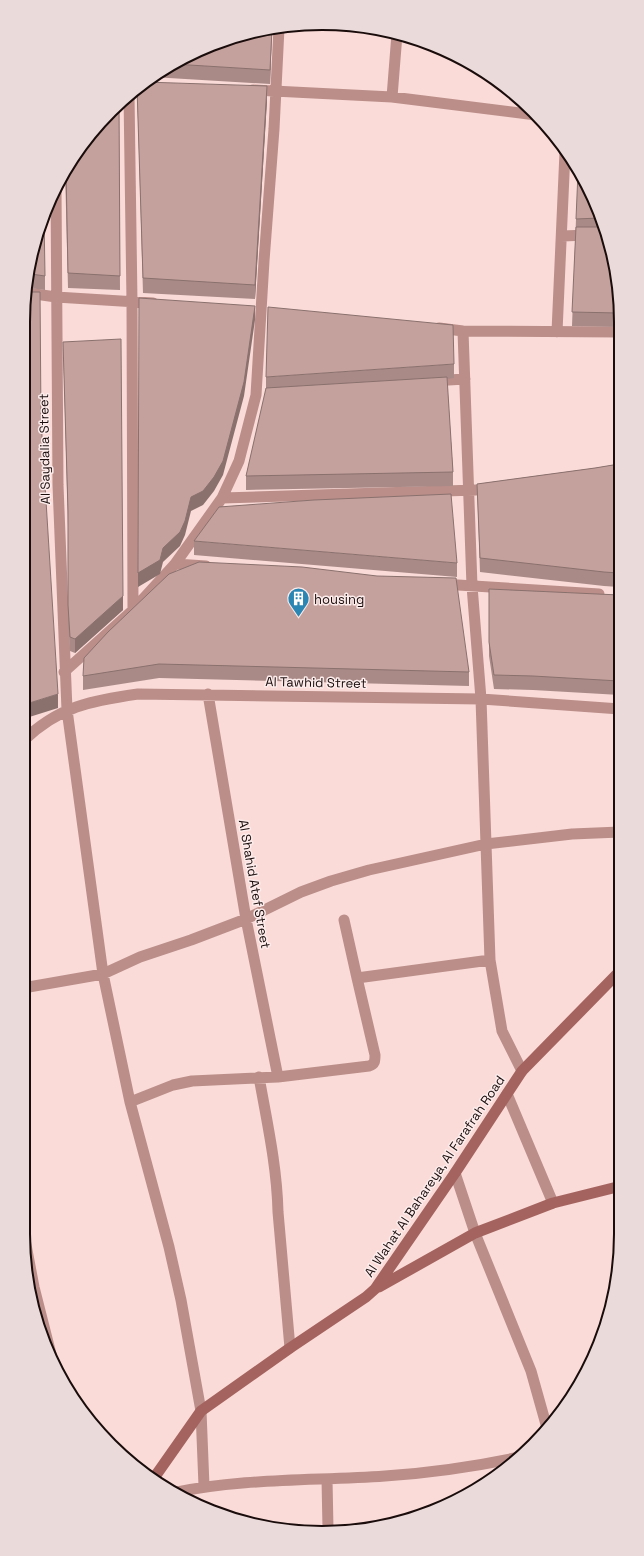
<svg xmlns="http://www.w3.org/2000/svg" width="644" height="1556" font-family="'Space Grotesk',sans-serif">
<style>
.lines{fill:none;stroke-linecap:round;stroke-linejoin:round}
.minor{stroke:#bb8e89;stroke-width:11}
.secondary{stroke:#a4635e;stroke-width:11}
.wall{fill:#a98a87}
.shaded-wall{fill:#8a716e}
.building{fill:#c5a19d;stroke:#8a716e}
.labels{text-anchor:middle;stroke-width:3;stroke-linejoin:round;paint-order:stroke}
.street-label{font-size:13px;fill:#190c0b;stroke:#fceceb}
.poi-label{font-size:13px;fill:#190c0b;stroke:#fceceb;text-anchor:start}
.rim{fill:none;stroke:#190c0b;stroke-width:2}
</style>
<rect width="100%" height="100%" fill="#fadbd8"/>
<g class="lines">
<path class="minor" d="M253,90L392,97L536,115
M129,95L132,302L133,610
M392,97L397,34
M56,187L58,485L67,710L103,974L130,1102L169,1247L181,1300L201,1411L204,1486
M562,236L589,235
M28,293L56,297L153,303
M439,328L463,331L619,332
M463,331L472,586L481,699L490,960L502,1031L522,1071
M557,332L565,152
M432,381L465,379
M222,498L476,490
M175,564L206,566
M442,584L599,594
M64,672L133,610L175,564L222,498L239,461L256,395L264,261L274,129L279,28
M208,694L246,919L278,1077
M23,741C59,706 91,701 138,694L481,699L620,709
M344,920L357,978
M23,988L103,974L140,957L191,940L246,919L301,892L331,881L369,870L486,844L572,834L620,832
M259,1077C267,1122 277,1167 278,1212L290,1348
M507,1094L553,1203
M130,1102L173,1085L192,1081L278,1077L369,1066C375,1064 375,1061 375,1055L357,978L490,960
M455,1173L475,1233L531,1371L547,1428
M618,1187L621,1211
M23,1229L34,1287L52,1358
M327,1479L328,1529
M172,1493C242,1478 314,1481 385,1476C428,1473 472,1467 515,1458"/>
<path class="secondary" d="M379,1287L475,1233L553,1203L621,1186
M154,1478L201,1411L290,1348L366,1297L375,1289L455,1173L522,1071L620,971"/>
</g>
<path class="wall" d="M272,29L270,84L152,77L190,54L244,33Z
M137,87L267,100L255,299L143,293Z
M119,104L120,290L68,288L65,169Z
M590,190L618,283L619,327L572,326L576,219Z
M39,226L45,276V290L29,288Z
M63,342L123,610L75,653L70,651L68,619V526Z
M454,364V378L447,379L453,472V486L246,490V476L266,390V377Z
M619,464V587L604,586L480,572L477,484L595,468Z
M194,541L457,563V577L194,555Z
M377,576L469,672V686L159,678L83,690V676Z
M489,589L619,595L620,695L533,690L494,689L489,656Z"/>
<path class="shaded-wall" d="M272,29L270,84V70Z
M267,86V100L255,299V285Z
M255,306V320L244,396L223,475L214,491L203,505L191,511L185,535L180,546L163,562L160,574L138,587V573L163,548L191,497Z
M123,596V610L75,653V639Z
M58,694V708L23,719V705Z"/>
<path class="building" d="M272,29L270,70L173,64L190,54L244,33Z
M144,82L267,86L255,285L143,278L137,87Z
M119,104L120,276L68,273L66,169L97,125Z
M578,172L590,190L599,218L576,219Z
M44,214L45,276L31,274L39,226Z
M576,227H601L618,283V313L572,312Z
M28,292H40L41,420L58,694L23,705V322Z
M139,298L255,306L244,382L223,461L214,477L203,491L191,497L185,521L180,532L163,548L160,560L138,573Z
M268,307L453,325L454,364L266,377Z
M121,339L123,596L75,639L70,637L68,605V511L63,342Z
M447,377L453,472L246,476L266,388Z
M619,464V573L604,572L480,558L477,484L595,468Z
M451,494L457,563L194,541L219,507L314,500Z
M199,562L302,567L377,576L456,578L469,672L159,664L83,676L84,658L108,632L169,574Z
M489,589L619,595V681L533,676L494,675L489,642Z"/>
<defs>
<symbol id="building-pin" viewBox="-11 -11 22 30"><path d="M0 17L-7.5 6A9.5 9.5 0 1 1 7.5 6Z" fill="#2b86b3" stroke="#fceceb"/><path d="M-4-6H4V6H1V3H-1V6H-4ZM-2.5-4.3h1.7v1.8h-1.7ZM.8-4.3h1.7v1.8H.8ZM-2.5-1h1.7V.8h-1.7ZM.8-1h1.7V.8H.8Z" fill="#fff"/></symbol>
</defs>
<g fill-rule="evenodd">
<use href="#building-pin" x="286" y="586" width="25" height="34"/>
</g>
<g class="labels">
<g class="street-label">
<text transform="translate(44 449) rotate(-91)" y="5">Al Saydalia Street</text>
<text transform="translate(316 682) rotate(1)" y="5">Al Tawhid Street</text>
<text transform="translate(255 884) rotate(80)" y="5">Al Shahid Atef Street</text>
<text transform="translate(434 1176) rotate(-56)" y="5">Al Wahat Al Bahareya, Al Farafrah Road</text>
</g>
<g class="poi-label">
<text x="314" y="604">housing</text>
</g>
</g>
<path d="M0 0H644V1556H0ZM322 30H322A292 292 0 0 1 614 322V1234A292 292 0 0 1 322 1526H322A292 292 0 0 1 30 1234V322A292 292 0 0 1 322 30Z" fill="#eadad9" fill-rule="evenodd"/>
<path class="rim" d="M322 30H322A292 292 0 0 1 614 322V1234A292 292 0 0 1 322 1526H322A292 292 0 0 1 30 1234V322A292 292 0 0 1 322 30Z"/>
</svg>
